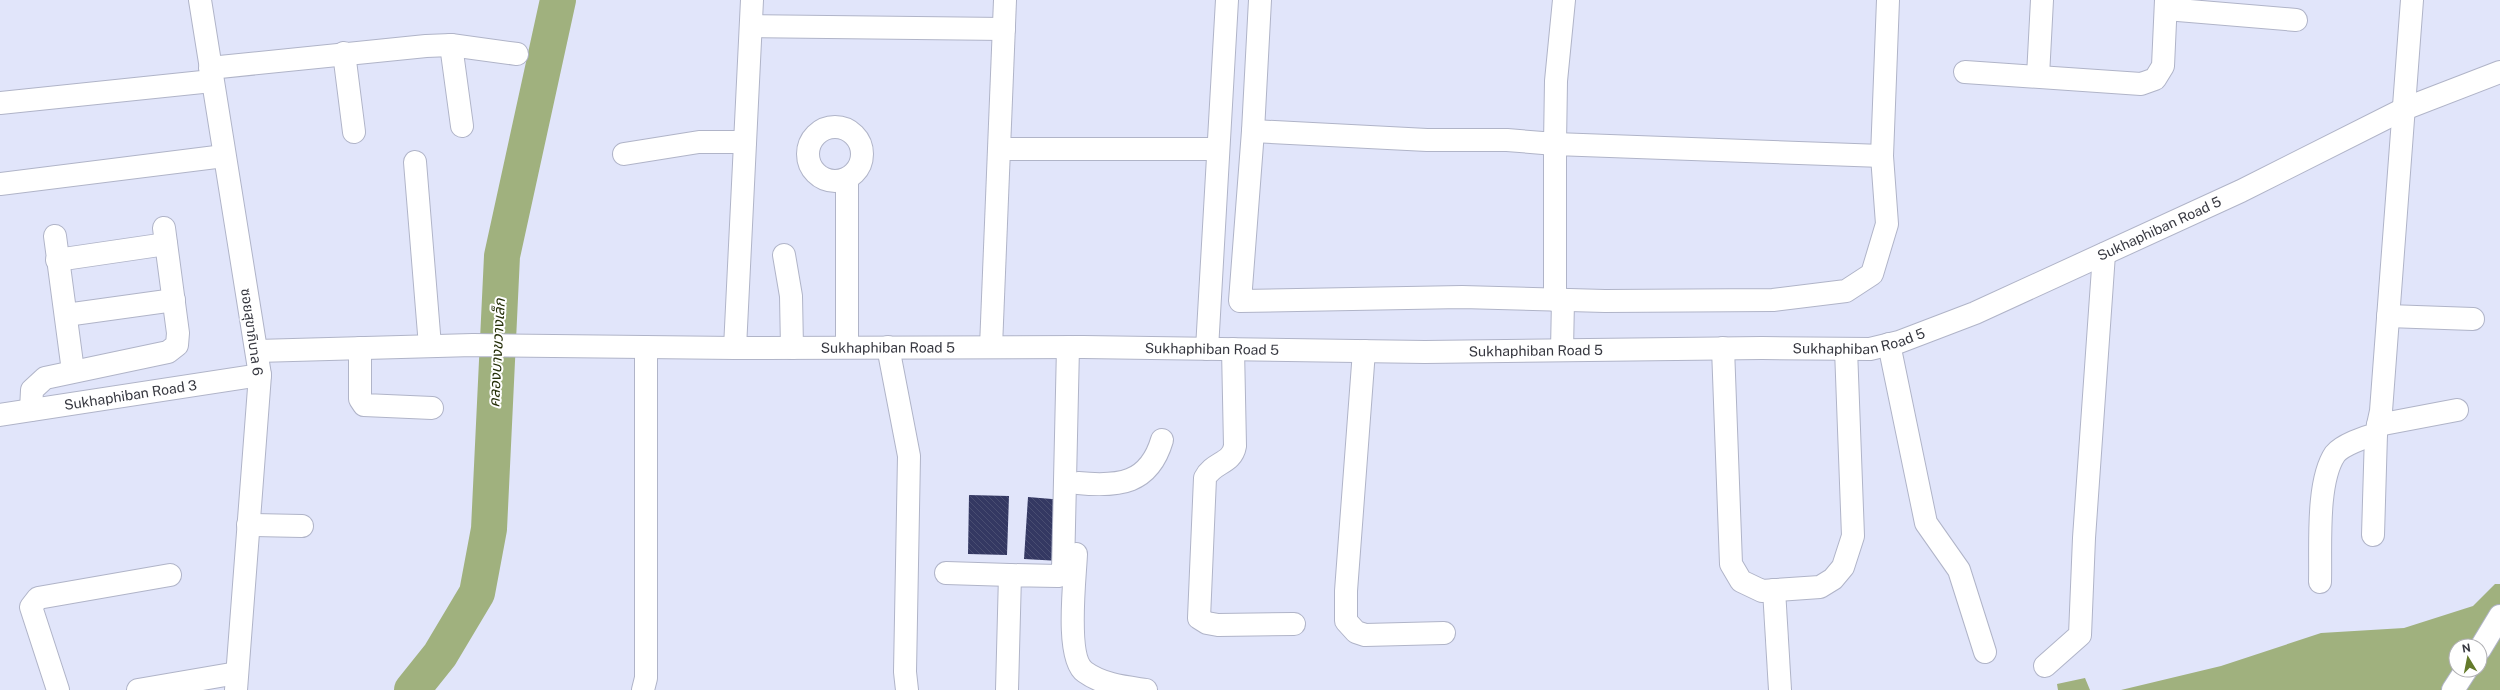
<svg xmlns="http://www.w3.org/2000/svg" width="2500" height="690" font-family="'Public Sans','Noto Sans Thai',sans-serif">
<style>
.water{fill:#a0b17e;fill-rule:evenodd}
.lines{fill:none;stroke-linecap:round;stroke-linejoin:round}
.river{stroke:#a0b17e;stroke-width:36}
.building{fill:url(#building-back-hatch)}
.minor-casing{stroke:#b0b4c8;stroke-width:24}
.minor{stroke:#fff;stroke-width:22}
.labels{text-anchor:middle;stroke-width:4;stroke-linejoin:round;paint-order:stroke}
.street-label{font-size:14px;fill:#373840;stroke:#fff}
.water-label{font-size:15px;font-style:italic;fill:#252f08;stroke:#fff}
</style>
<defs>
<pattern id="building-back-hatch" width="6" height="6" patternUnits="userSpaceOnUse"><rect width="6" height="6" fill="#343862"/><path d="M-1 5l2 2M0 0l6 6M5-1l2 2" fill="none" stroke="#494d71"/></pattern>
</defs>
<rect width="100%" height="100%" fill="#e1e5fa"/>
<path class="water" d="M2495,584H2500V690H2121L2221,666L2321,633L2404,628L2473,606ZM2456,646H2480V670H2456Z
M2085,678L2090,690H2058L2057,684Z"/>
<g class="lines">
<path class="river" d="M412,690L440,655L477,593L489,529L502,256L558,0"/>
</g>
<path class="building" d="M969,495L1009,496L1007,555L968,554Z
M1028,497L1064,500L1060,561L1024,559Z"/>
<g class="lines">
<defs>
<g id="minor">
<path d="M200,0L260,375L236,690"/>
<path d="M1260,0L1253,131L1240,301L1462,297L1605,301L1773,300L1846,291L1872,274L1887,224L1882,156L1888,0"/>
<path d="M2166,9L2296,20"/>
<path d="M751,26L1004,29"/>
<path d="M451,45L462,126"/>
<path d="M344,53L354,132"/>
<path d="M210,68L426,46L451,45L517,54"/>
<path d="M1965,72L2141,84L2155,79L2163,66L2166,0"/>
<path d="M2038,76L2042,0"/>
<path d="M0,103L212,81"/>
<circle cx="835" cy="154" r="27"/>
<path d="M1253,131L1427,140H1507L1555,144L1556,81L1564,0"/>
<path d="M1001,149H1212"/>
<path d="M624,154L699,142H745"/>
<path d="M415,162L430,346"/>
<path d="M847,179V347"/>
<path d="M0,184L224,156"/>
<path d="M55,236L73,371"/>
<path d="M784,255L791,296L792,348"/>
<path d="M57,260L166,244"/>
<path d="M1555,300V144L1882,156"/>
<path d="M66,315L174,300"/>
<path d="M2388,316L2473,319"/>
<path d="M1889,344L1926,523L1959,570L1985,652"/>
<path d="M888,347L909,456L905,672L907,690"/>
<path d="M991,347L1005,0"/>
<path d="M360,348V399L364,405L432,408"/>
<path d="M735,348L752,0"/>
<path d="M1723,348L1731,564L1741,581L1762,591L1820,587L1833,579L1843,567L1853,536L1846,349"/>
<path d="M1207,349L1227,0"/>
<path d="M1233,349L1235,446C1232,464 1213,462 1205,478L1199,618L1207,623L1218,625L1294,624"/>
<path d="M1562,350L1563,300"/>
<path id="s1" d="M257,351L473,345L735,348L1083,347L1425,352L1762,348L1870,349L1899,342L1975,313L2241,191L2404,109L2500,72"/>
<path d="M1364,351L1346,591V621L1356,632L1365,635L1444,633"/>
<path d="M31,410L32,390L45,378L168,352L177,345L178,333L164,228"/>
<path id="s2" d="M0,415L260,375"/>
<path d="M2378,425L2457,410"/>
<path d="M1078,483C1119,487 1149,484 1162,440"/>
<path d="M248,525L302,526"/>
<path d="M2373,535L2376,434"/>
<path d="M1076,554C1075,579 1065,658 1085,672C1103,685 1126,687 1146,690"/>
<path d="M946,573L1010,575"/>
<path d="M2320,582C2321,548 2316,482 2335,454C2342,445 2365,437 2376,434L2381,411L2412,0"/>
<path d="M1774,590L1780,690"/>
<path d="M2480,649L2500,616"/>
<path d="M2045,666L2080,635L2084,538L2104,254"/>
<path d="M58,690L31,607L38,598L170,575"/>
<path d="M138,690L237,673"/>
<path d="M643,690L646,678V347"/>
<path d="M1007,690L1010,575L1058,576L1062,575L1063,570L1068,347"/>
<path d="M2453,690L2466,670"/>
</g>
</defs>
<use href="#minor" class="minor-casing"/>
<use href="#minor" class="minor"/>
</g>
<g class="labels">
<g class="street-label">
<text dy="5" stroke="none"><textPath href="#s1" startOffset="1927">Sukhaphiban Road 5</textPath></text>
<text transform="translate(252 332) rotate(82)" y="5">ซอยสุขาภิบาล 6</text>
<text dy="5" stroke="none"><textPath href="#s1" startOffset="1603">Sukhaphiban Road 5</textPath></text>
<text dy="5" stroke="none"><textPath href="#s1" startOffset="631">Sukhaphiban Road 5</textPath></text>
<text dy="5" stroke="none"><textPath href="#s1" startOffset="955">Sukhaphiban Road 5</textPath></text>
<text dy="5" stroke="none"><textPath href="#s1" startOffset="1279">Sukhaphiban Road 5</textPath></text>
<text dy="5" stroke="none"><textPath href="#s2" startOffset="132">Sukhaphiban Road 3</textPath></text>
</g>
<g class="water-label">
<text transform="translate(497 353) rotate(-87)" y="5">คลองบางขวางเล็ก</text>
</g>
</g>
<g transform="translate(2468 658) rotate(350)"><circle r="19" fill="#ffffff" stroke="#afafb3"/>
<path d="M0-3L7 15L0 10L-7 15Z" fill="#647a2b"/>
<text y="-6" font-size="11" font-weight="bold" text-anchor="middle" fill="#373840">N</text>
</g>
</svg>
